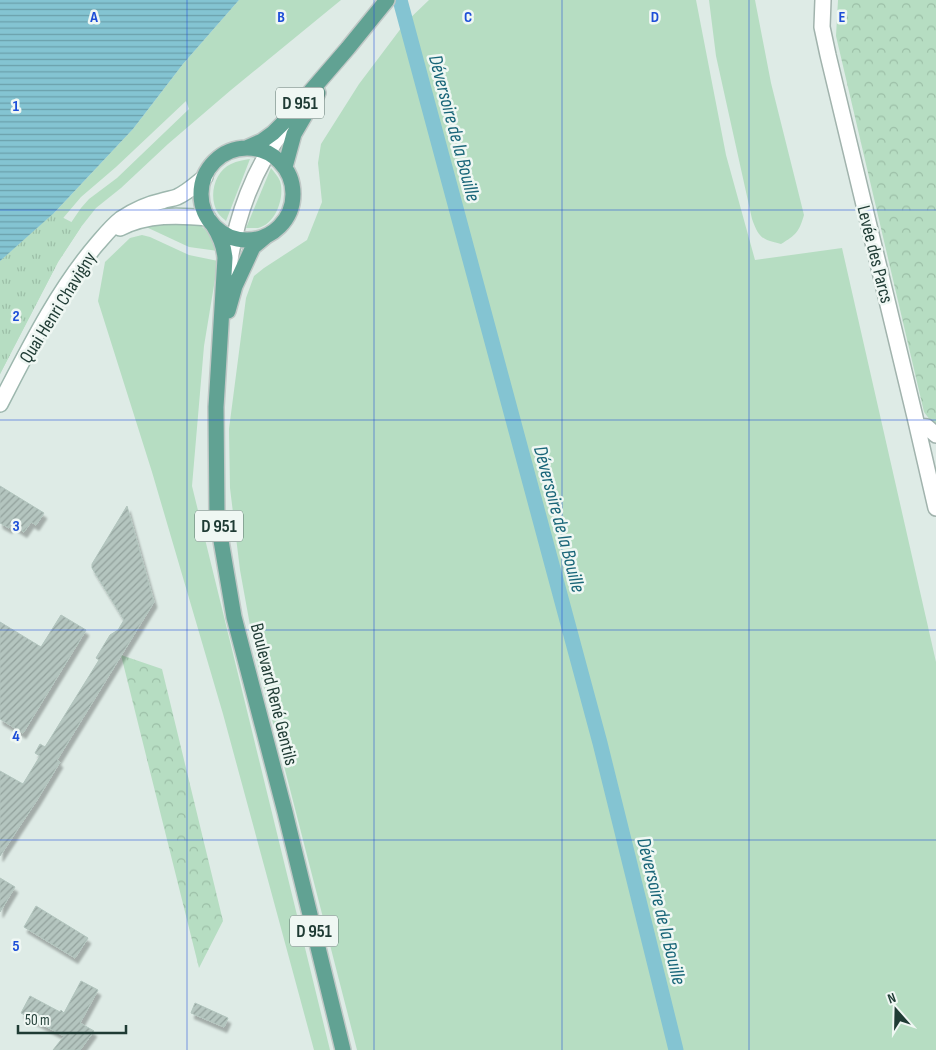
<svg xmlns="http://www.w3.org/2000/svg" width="936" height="1050" font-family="'Sofia Sans Condensed',sans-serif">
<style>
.green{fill:#b6ddc2}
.forest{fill:url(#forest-crowns)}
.park{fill:url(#park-tufts)}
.water{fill:url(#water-rules)}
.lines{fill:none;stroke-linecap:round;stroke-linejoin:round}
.canal{stroke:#84c4d2;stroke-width:15}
.building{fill:url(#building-hatch);stroke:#b1c4bd;filter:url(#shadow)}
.minor-casing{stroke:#a1b3ad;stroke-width:18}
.secondary-casing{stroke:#9db7ae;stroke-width:18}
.primary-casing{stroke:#c0c8c6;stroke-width:18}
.minor{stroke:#fff;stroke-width:15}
.secondary{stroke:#fff;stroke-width:15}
.primary{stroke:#61a293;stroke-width:15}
.grid{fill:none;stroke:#1d4ed8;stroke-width:1;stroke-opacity:0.55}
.labels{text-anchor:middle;stroke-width:5;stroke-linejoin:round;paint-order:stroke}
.shield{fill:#eff7f3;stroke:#5d736d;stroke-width:1}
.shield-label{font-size:18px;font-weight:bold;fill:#1f3b34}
.street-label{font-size:19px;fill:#1f3b34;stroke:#eff7f3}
.water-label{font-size:20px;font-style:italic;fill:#186578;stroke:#eff7f3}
.grid-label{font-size:16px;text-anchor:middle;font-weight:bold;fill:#1d4ed8;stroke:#eff7f3;stroke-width:5;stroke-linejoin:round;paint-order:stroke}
</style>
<defs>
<pattern id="forest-crowns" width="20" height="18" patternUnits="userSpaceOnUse" patternTransform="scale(1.25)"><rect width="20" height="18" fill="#b6ddc2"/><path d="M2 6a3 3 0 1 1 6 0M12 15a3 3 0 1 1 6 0" fill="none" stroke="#9cbfa7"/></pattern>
<pattern id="park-tufts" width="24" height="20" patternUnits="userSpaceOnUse" patternTransform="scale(1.25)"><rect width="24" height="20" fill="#b6ddc2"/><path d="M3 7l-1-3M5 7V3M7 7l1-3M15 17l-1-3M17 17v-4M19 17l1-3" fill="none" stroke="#9cbfa7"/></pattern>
<pattern id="water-rules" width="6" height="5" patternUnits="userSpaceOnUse" patternTransform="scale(1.25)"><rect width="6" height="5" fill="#84c4d2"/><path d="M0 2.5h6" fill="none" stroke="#6ba0ab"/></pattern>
<pattern id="building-hatch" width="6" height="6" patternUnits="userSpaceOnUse" patternTransform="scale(1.25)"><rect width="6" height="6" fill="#b4c5bf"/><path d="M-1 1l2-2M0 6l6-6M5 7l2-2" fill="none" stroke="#92a19c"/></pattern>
<filter id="shadow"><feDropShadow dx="3" dy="5.5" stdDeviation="1" flood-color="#0004"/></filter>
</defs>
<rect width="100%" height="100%" fill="#deebe6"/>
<path class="green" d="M239,0H341L231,90L168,144L121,188L96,208L81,227L58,262L0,374V327L81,208L89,199L117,178L189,109L186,101L116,167L81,197L64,217L0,309V261L54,213L133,129L183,64Z
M429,0H696L726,155L755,260L842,248L936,662V1050H357L255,653L240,570L230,488L229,429L246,298L254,276L264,268L307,240L322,202L318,163L321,144L359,84L405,23Z
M709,0H755L771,83L804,215C799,232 796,235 781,244C761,239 759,238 752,219L716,56Z
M250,159L226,221C224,219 220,216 218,213C208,197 214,172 231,164C237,161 244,160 250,159Z
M271,168C274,172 278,176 280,181C285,197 276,224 258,228C255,228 250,228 246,228Z
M157,222L199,224L213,237L218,251L189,247L144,226Z
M142,235L150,237L189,255L218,261L204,346L192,486L330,1050H314L223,714L152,472L98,301L105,262L130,238Z"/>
<path class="forest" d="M838,0H936V428L924,412L836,36Z
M121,655L162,669L223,921L199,968Z"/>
<path class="park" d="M54,213L81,227L58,262L0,374V261Z"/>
<path class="water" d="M0,0H239L183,64L133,129L54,213L0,261Z"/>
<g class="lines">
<path class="canal" d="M400,0L600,743L676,1050"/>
</g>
<path class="building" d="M0,486L44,513L36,525L31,522L24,532L11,524L9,528L0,523Z
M127,506L154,602L57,760L60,762L37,800L0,856V771L23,784L40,756L35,753L40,744L45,747L99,660L96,658L110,635L118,630L124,620L92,568V564Z
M61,615L86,630L23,733L0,719V622L41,647Z
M0,878L15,887L0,912Z
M36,906L88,938L75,958L24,927Z
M81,981L98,990L80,1023L94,1031L80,1050H53L64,1036L21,1013L30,996L60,1012L61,1010L64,1013Z
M195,1003L228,1018L224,1027L191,1013Z"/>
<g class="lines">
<defs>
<path id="minor" d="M823,0L822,27L828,55L915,417L936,508
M229,268C235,219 254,166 286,127
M917,426L927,427L936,435"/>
<path id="secondary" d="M120,228C148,214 178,215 208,218
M0,404C28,350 57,291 97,244C104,236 112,226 121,219C133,211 148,204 162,201C167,199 172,199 177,197C188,192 196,184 205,177"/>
<path id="primary" d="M246,148L262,141L273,133L286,120L348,48L387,0
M201 194a46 46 0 1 1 92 0a46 46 0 1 1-92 0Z
M285,167L294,134L318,93
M213,225C220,236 224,245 225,258L216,407L217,517L234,617L285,812L343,1050
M228,311L235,286L253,247L265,237"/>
</defs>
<use href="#minor" class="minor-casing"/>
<use href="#secondary" class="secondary-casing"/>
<use href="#primary" class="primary-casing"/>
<use href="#minor" class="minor"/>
<use href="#secondary" class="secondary"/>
<use href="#primary" class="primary"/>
</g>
<path class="grid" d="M187,0V1050M374,0V1050M562,0V1050M749,0V1050M0,210H936M0,420H936M0,630H936M0,840H936"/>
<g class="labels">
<g class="shield">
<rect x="276" y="87.5" width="48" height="31" rx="4"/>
<rect x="195" y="510.5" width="48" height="31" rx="4"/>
<rect x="290" y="915.5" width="48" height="31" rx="4"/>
</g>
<g class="shield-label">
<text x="300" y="109">D 951</text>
<text x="219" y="532">D 951</text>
<text x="314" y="937">D 951</text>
</g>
<g class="street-label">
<text transform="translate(876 254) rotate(76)" y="7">Levée des Parcs</text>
<text transform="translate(57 307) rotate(-58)" y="7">Quai Henri Chavigny</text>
<text transform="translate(275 694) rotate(76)" y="7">Boulevard René Gentils</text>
</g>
<g class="water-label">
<text transform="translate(455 128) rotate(75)" y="7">Déversoire de la Bouille</text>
<text transform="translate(560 519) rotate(75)" y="7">Déversoire de la Bouille</text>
<text transform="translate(662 911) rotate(76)" y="7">Déversoire de la Bouille</text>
</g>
</g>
<g class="grid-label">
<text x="94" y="22">A</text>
<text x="281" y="22">B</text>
<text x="468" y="22">C</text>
<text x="655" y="22">D</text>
<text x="842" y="22">E</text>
<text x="16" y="111">1</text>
<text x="16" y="321">2</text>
<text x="16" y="531">3</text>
<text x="16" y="741">4</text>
<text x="16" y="951">5</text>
</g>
<g transform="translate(896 1010) rotate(340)" stroke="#eff7f3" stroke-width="4" paint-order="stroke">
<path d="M0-4L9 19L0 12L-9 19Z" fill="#1f3b34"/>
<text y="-8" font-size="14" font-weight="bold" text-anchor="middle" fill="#1f3b34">N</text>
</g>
<path d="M18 1025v8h108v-8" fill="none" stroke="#1f3b34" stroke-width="2.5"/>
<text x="25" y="1025" font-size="15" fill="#1f3b34" stroke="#eff7f3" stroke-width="4" paint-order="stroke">50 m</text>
</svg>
